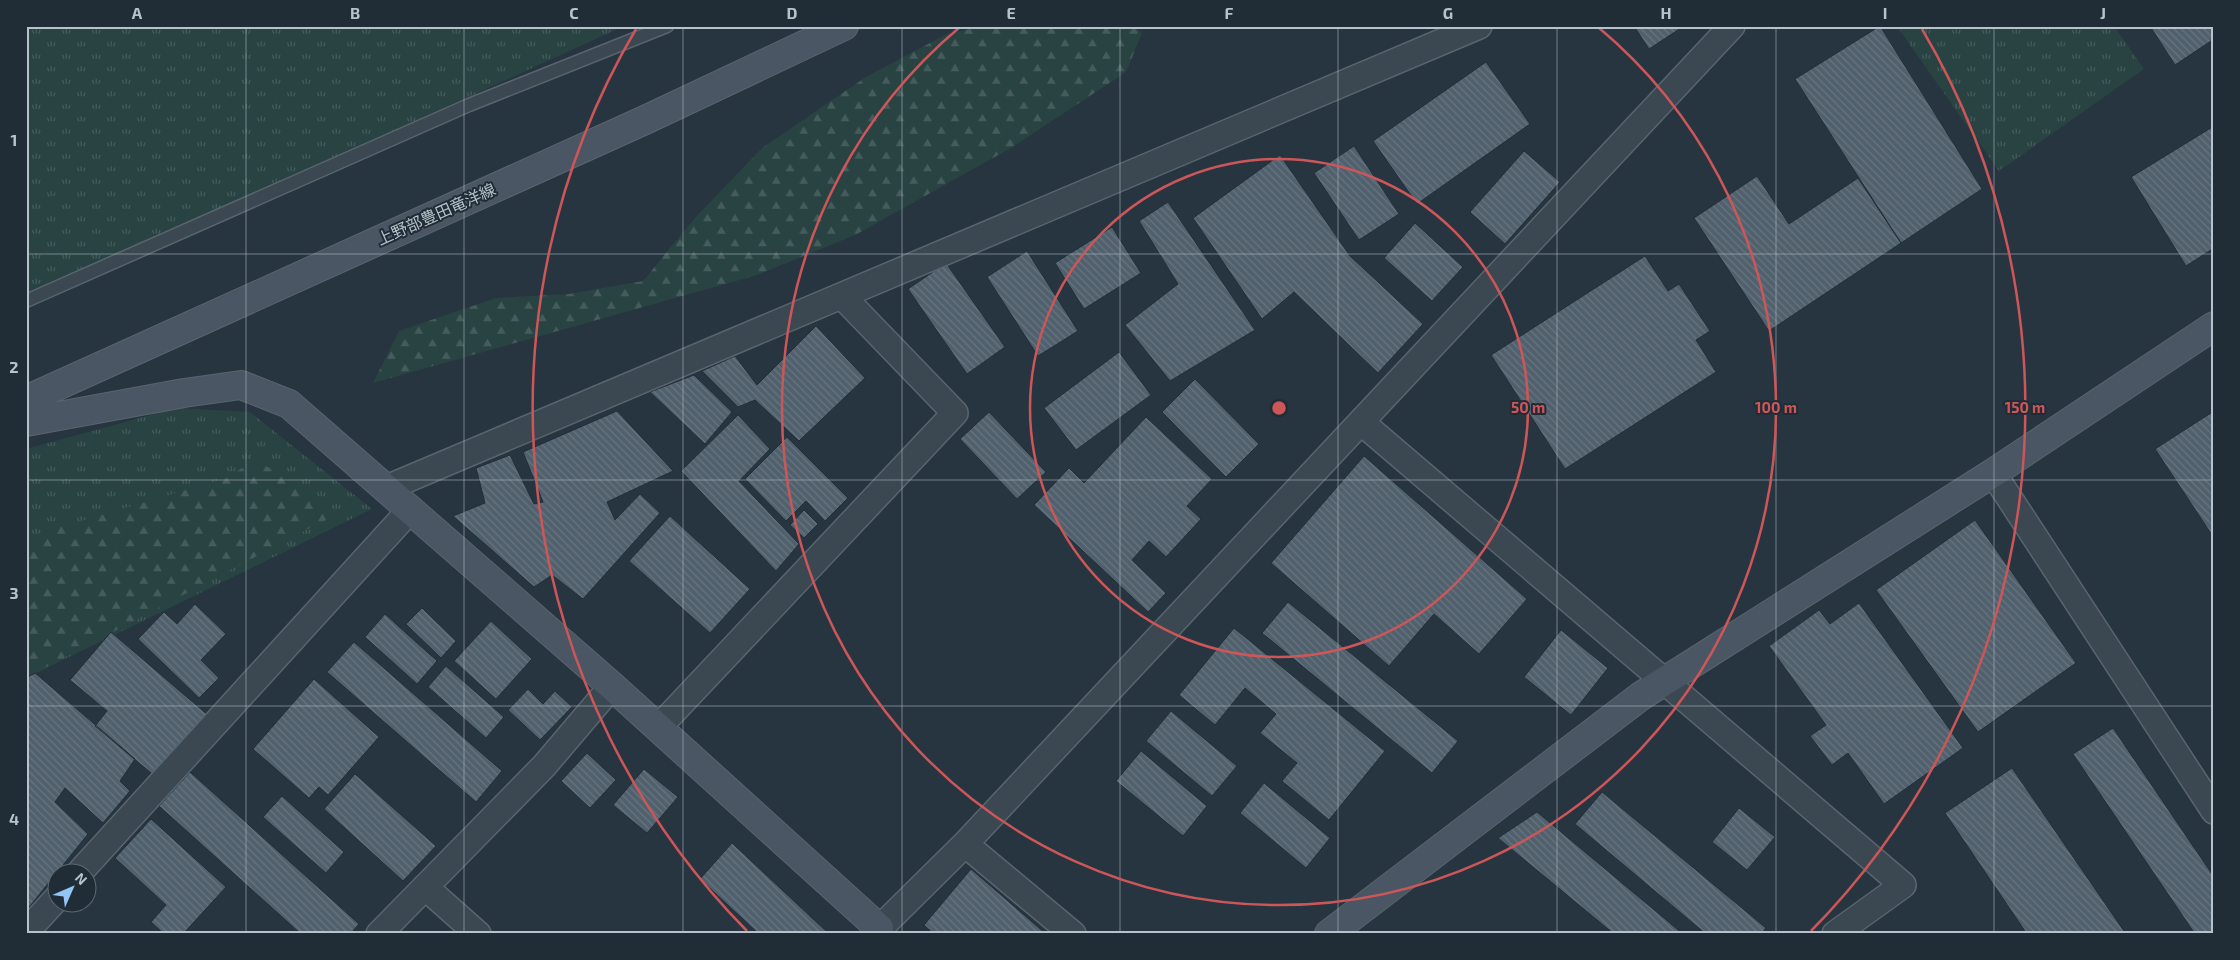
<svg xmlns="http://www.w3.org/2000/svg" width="2240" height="960" font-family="'Exo 2','Noto Sans JP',sans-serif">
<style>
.grass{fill:url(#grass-tufts)}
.forest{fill:url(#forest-firs)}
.building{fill:url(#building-back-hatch);stroke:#222e38}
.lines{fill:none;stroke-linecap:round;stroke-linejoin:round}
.lane-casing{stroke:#59656e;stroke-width:15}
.street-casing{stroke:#59656e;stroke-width:28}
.secondary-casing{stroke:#59656e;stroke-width:30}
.lane{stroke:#3b4751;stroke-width:12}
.street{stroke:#3b4751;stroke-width:25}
.secondary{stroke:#4a5663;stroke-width:28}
.grid{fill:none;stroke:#b8c2cb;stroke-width:1;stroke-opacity:0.55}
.ring{fill:none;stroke:#cd5659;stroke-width:2.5}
.labels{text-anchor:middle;stroke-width:4;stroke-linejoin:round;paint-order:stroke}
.street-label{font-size:16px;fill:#b8c2cb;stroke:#202c36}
.centre{fill:#cd5659;stroke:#202c36;stroke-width:2.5}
.ring-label{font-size:15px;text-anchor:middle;font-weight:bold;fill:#cd5659;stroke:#202c36;stroke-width:4;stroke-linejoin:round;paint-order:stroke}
.neatline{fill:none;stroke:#b8c2cb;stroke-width:2}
.grid-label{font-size:16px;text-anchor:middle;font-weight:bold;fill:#b8c2cb}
</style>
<defs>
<pattern id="grass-tufts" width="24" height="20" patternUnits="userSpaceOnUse" patternTransform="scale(1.25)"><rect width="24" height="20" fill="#294242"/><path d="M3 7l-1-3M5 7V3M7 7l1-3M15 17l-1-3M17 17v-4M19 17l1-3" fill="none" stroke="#465c5c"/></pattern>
<pattern id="forest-firs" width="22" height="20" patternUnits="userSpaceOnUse" patternTransform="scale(1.25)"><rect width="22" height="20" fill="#294242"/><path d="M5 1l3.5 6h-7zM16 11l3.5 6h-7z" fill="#465c5c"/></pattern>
<pattern id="building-back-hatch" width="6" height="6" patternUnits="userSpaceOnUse" patternTransform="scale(1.25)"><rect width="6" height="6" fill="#50606c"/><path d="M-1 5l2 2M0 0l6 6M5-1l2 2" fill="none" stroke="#677580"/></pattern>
</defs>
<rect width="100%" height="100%" fill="#273541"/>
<path class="grass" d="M26,26H624L26,299Z
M1901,26H2114L2144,69L1999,171L1898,28Z
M176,408L250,412L372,509L26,678V449Z"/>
<path class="forest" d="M984,26H1133L1142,33L1126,72L1011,148L855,235L757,275L373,383L399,331L496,298L569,294L643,281L694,219L762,148L866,77L947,34Z
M254,460L316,492L329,518L35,673L26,665V537L227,478Z"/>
<path class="building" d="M1634,26H1684L1649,49Z
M1880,26L1982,189L1901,243L1795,79Z
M2150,26H2214V39L2175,65Z
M1486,62L1530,124L1417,204L1373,141Z
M2214,126V248L2186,266L2131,177Z
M1354,146L1399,214L1359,240L1314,173Z
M1524,151L1560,182L1505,244L1470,212Z
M1280,155L1350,256L1423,324L1378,373L1294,292L1262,319L1193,218Z
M1757,176L1789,224L1858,178L1901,243L1769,331L1694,218Z
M1168,202L1255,330L1170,381L1125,325L1178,284L1139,221Z
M1415,223L1463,267L1432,301L1384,258Z
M1112,227L1141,273L1084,309L1055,263Z
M1027,251L1078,331L1038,356L987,277Z
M1645,256L1668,291L1679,284L1710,331L1696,340L1716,372L1565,469L1491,355Z
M946,263L1005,347L967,374L908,289Z
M816,326L865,378L799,441L755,400L738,407L702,371L735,356L757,385Z
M1119,352L1151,395L1076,450L1044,408Z
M694,375L732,412L705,444L650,392Z
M1195,379L1259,444L1226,477L1162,412Z
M617,411L673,471L607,502L615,520L640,494L660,513L583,599L552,575L534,587L453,516L485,503L476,468L510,455L534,504L543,502L523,452Z
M2214,411V538L2155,449Z
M989,412L1046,472L1017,499L960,439Z
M738,415L770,449L739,481L799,544L776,571L681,471Z
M1146,417L1212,479L1187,506L1201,519L1166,557L1149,541L1132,560L1166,593L1148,612L1034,505L1069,468L1084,483Z
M787,437L848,498L825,521L806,501L786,521L745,479Z
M1364,456L1527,599L1479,654L1434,614L1389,666L1271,563Z
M804,510L818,524L804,538L790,525Z
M670,516L750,589L710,633L629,561Z
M1975,520L2076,663L1978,732L1876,590Z
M1288,602L1458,741L1432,773L1262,633Z
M1859,603L1963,748L1884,804L1848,753L1832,765L1810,736L1826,725L1769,646L1819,610L1830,624Z
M195,604L226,634L201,660L219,678L199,698L138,639L164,612L177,624Z
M422,608L456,641L441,658L406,624Z
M385,614L437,661L417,684L365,637Z
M491,621L532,659L496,699L454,661Z
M1234,628L1385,751L1329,820L1282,781L1297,763L1260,733L1276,714L1245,688L1215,725L1179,695Z
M1561,630L1608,668L1571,715L1524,677Z
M111,632L209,716L157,778L95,726L107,711L70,680Z
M354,642L502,771L476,802L327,672Z
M446,666L504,717L486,738L428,687Z
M35,673L135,759L120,781L130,791L103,823L65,788L55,802L88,834L26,911V678Z
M314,679L379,737L328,795L319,787L309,798L253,749Z
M528,689L543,704L555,691L572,707L540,740L508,710Z
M1171,711L1237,766L1212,796L1146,741Z
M2113,728L2214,877V934H2195L2073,754Z
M1141,751L1207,806L1183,836L1116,781Z
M587,753L616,780L590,808L561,781Z
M2012,768L2126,934H2027L1945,813Z
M644,769L678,797L647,833L613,805Z
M190,772L359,924L350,934H301L159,806Z
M355,774L436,846L403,881L324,809Z
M1264,783L1330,838L1306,868L1240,813Z
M1602,792L1766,928L1761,934H1706L1575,824Z
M282,796L344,852L326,873L263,817Z
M1739,808L1775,837L1747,870L1712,842Z
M1537,812L1683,934H1614L1498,838Z
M151,819L226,887L183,934H164L151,922L166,905L115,858Z
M732,843L827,932L825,934H759L700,879Z
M971,869L1046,934H934L924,925Z"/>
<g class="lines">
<defs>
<path id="lane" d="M26,301L469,105L667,26"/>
<path id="street" d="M1361,422L1903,885L1835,934
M1993,473L2214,811
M387,488L1479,26
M658,728L955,413L842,296
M965,844L1732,26
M80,872L411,509
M425,887L478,934
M26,932L58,897
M379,934L544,766L612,686
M874,934L965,844L1073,934"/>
<path id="secondary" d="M26,400L645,120L844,26
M26,422L184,393L241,385L289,404L612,686L879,928
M1329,934L1641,696L1993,473L2214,326"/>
</defs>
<use href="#lane" class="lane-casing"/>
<use href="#street" class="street-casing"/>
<use href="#secondary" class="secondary-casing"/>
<use href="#lane" class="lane"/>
<use href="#street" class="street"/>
<use href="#secondary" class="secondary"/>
</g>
<path class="grid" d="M246,26V934M464,26V934M683,26V934M902,26V934M1120,26V934M1338,26V934M1557,26V934M1776,26V934M1994,26V934M26,254H2214M26,480H2214M26,706H2214"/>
<g class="ring">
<circle cx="1279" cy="408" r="249"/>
<path d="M1598 27A497 497 0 1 1 960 27"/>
<path d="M747 931A746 746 0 0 1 636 29M1922 29A746 746 0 0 1 1811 931"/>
</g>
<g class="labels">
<g class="street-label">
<text transform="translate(436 214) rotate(-24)" y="6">上野部豊田竜洋線</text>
</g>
</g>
<circle cx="1279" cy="408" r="8" class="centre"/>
<g class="ring-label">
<text x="1528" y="413">50 m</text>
<text x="1776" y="413">100 m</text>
<text x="2025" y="413">150 m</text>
</g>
<rect width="2240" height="960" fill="none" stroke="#202c36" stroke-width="55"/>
<g transform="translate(72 888) rotate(45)"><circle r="24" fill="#202c36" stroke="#5d6872"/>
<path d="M0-4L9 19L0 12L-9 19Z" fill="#94c5f4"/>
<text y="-8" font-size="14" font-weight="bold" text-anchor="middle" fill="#b8c2cb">N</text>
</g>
<rect x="28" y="28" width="2184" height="904" class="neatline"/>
<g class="grid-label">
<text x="137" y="19">A</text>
<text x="355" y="19">B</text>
<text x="574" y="19">C</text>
<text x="792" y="19">D</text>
<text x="1011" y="19">E</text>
<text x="1229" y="19">F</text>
<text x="1448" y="19">G</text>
<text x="1666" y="19">H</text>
<text x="1885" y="19">I</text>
<text x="2103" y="19">J</text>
<text x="14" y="146">1</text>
<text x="14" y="373">2</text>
<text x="14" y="599">3</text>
<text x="14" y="825">4</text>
</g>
</svg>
